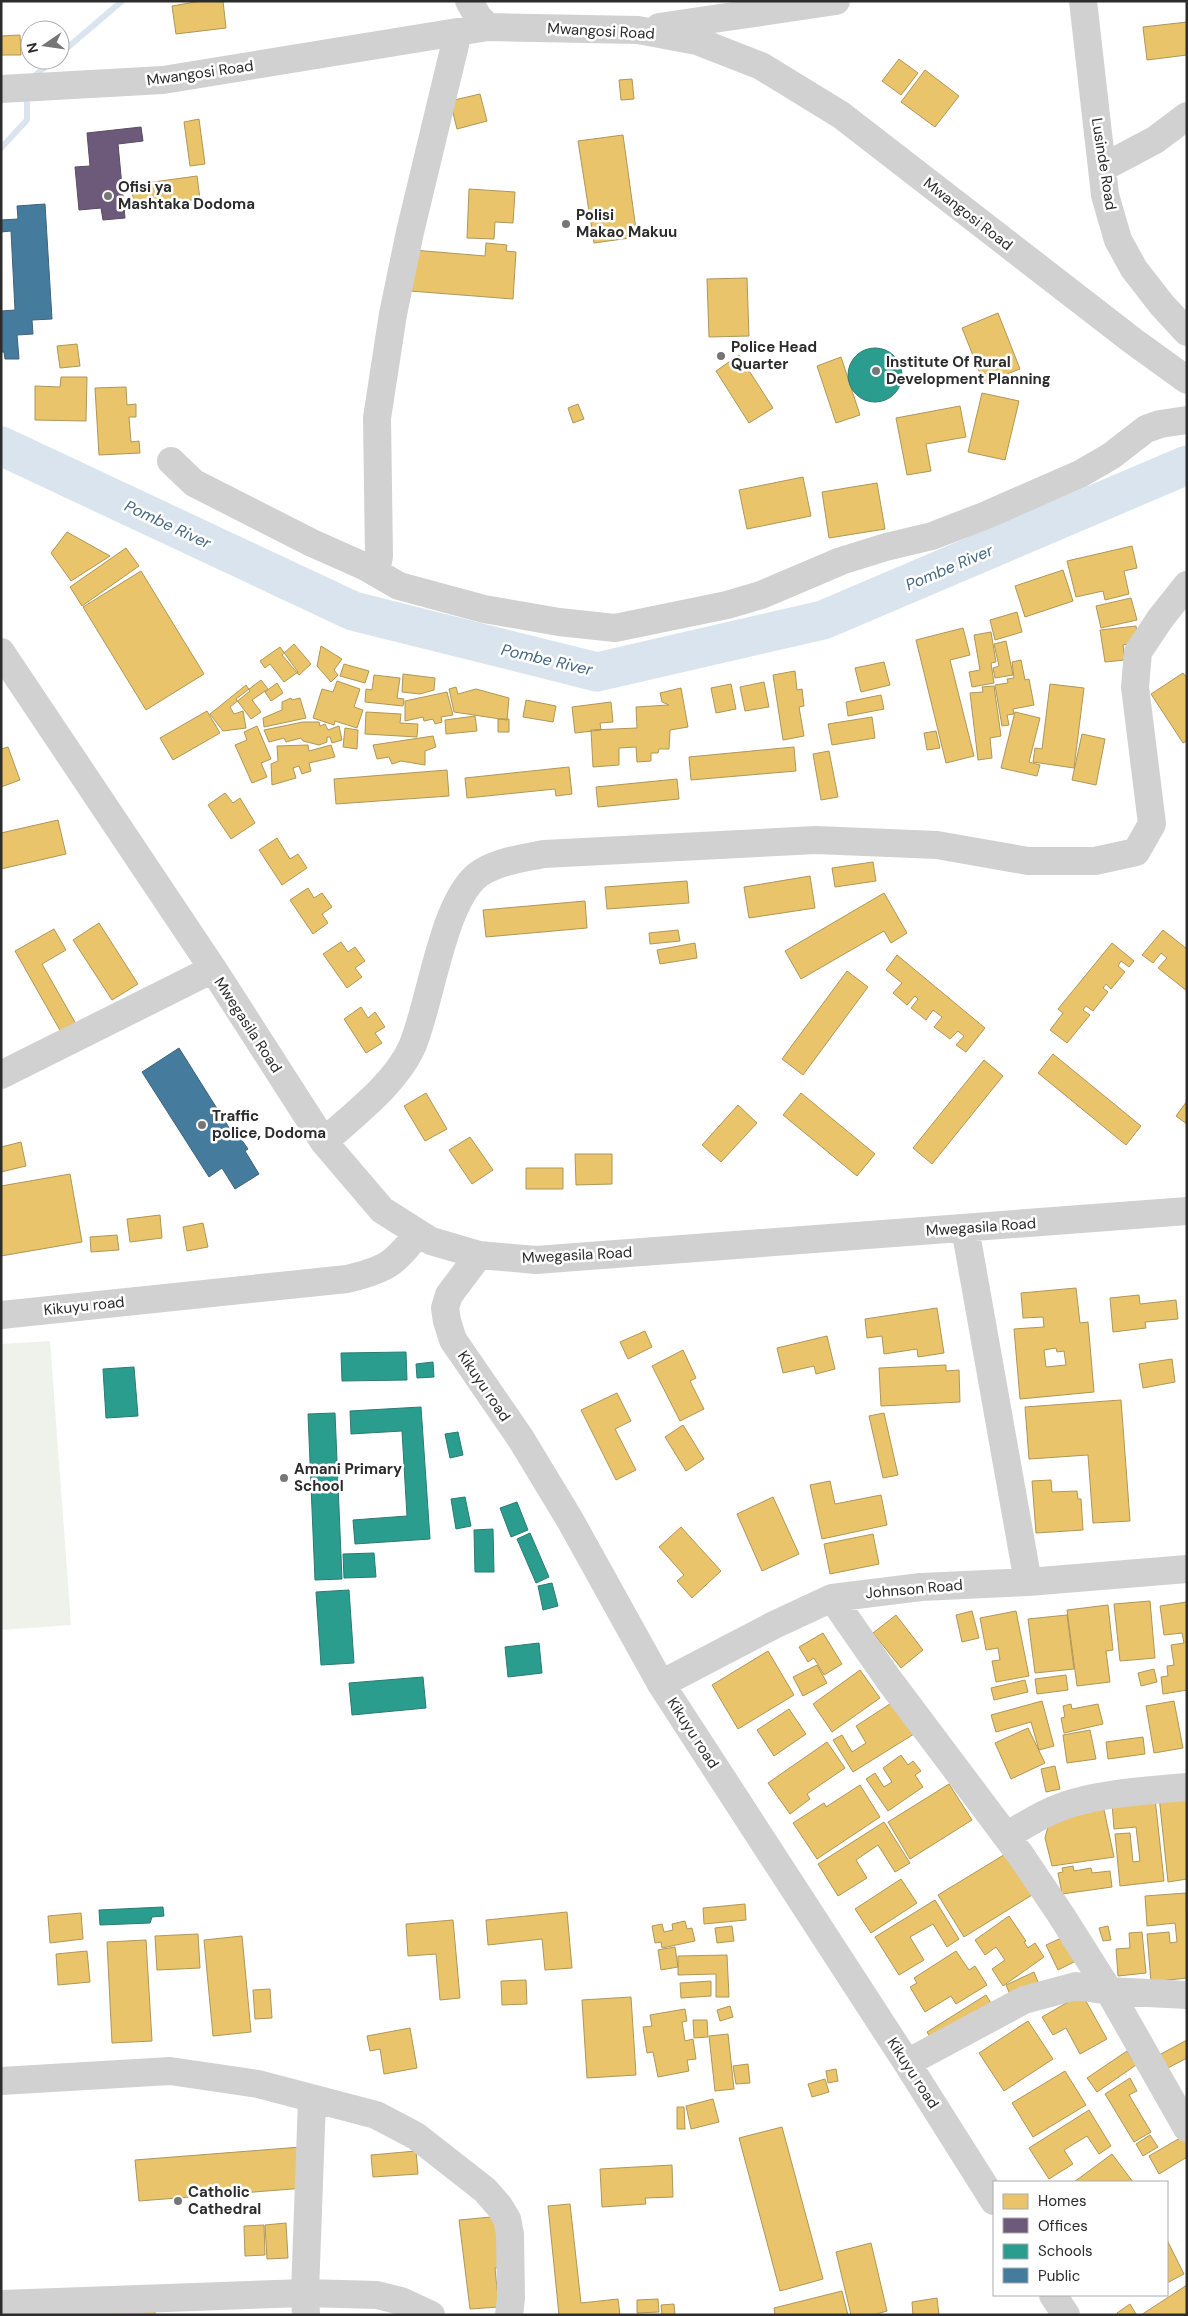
<svg xmlns="http://www.w3.org/2000/svg" width="1188" height="2316" font-family="'DM Sans',sans-serif">
<style>
.green{fill:#eef2eb}
.homes{fill:#e9c46a;stroke:#b09657;fill-rule:evenodd}
.offices{fill:#6d597a;stroke:#5a4c63}
.schools{fill:#2a9d8f;stroke:#2b7b71}
.public{fill:#457b9d;stroke:#3e637b}
.lines{fill:none;stroke-linecap:round;stroke-linejoin:round}
.stream{stroke:#d9e4ee;stroke-width:6}
.river{stroke:#d9e4ee;stroke-width:39}
.minor{stroke:#d1d1d1;stroke-width:28}
.poi-dot{fill:#767676;stroke:#fff;stroke-width:2}
.labels{text-anchor:middle;stroke-width:5;stroke-linejoin:round;paint-order:stroke}
.street-label{font-size:15px;fill:#2c2c2c;stroke:#fff}
.poi-label{font-size:15px;font-weight:bold;fill:#2c2c2c;stroke:#fff;text-anchor:start}
.water-label{font-size:16px;font-style:italic;fill:#446884;stroke:#fff}
</style>
<rect width="100%" height="100%" fill="#fff"/>
<path class="green" d="M50,1341L71,1625L1,1630V1344Z"/>
<path class="homes" d="M201,1H223L226,28L176,34L172,6Z
M1187,22V55L1147,60L1143,27Z
M20,35L21,55H1V36Z
M899,59L918,73L901,95L882,81Z
M925,70L959,96L935,127L901,102Z
M632,79L634,99L621,100L619,80Z
M480,94L487,121L457,129L450,101Z
M199,119L205,164L190,166L184,122Z
M623,135L637,237L594,243L578,141Z
M197,176L200,199L134,207L131,185Z
M469,189L515,192L513,223L495,222L494,239L467,238Z
M486,243L507,245L506,251L516,252L513,299L410,291L413,250L485,256Z
M747,278L749,336L709,337L707,279Z
M998,313L1020,369L984,383L962,328Z
M77,344L80,366L60,368L57,346Z
M739,355L773,408L749,423L716,371Z
M841,357L860,415L836,423L817,366Z
M61,377H87L86,421L35,420V386L60,387Z
M126,387L127,405L136,404V417H129L131,442L139,441L140,453L99,455L95,388Z
M982,393L1019,401L1005,460L968,452Z
M578,404L584,419L573,423L568,408Z
M960,406L966,437L926,444L931,471L907,475L896,418Z
M803,477L811,516L747,529L739,490Z
M877,483L885,529L829,538L822,492Z
M67,532L110,556L71,581L51,553Z
M1132,546L1137,568L1124,571L1129,594L1105,600L1103,591L1076,597L1067,561Z
M126,548L139,566L82,606L70,587Z
M1063,570L1073,601L1025,617L1015,586Z
M141,571L204,674L146,710L83,607Z
M1131,598L1137,620L1101,628L1096,606Z
M1017,612L1022,632L995,640L990,620Z
M1136,626L1138,642L1123,645L1125,660L1105,662L1100,630Z
M963,628L970,655L950,660L974,756L946,763L916,640Z
M991,632L996,662L991,663L994,683L972,687L969,672L980,670L974,635Z
M1006,641L1013,675L995,678L993,668L999,666L994,644Z
M294,644L311,664L299,675L282,655Z
M321,646L342,659L334,670L338,675L331,682L317,666Z
M280,647L298,672L284,682L270,664L265,668L260,661Z
M1021,660L1025,680L1029,679L1034,705L1013,709L1014,714L1007,715L1009,725L1002,726L995,685L1008,683L1007,679L1014,678L1012,662Z
M884,662L890,685L861,692L855,668Z
M344,664L369,671L365,683L340,676Z
M795,671L797,690L802,689L804,706L799,707L804,736L783,740L773,675Z
M1183,673L1187,678V741L1183,743L1151,694Z
M403,674L435,678L434,690L420,694L402,692Z
M374,675L400,678L397,698L404,699L403,706L365,702L366,689L372,690Z
M261,680L268,689L252,700L261,712L251,719L236,699Z
M337,681L360,689L354,707L363,710L357,728L335,721L334,725L313,718L322,689L333,692Z
M764,682L769,707L745,711L740,687Z
M277,683L283,693L271,701L265,692Z
M731,684L736,709L716,713L711,688Z
M1050,684L1084,688L1074,768L1033,762L1035,748L1042,749Z
M246,685L250,691L230,707L234,714L243,711L246,728L223,731L210,714Z
M994,686L1001,736L990,738L992,758L978,760L970,693L983,692L982,687Z
M456,687L458,694L476,689L509,698L507,720L454,712L449,689Z
M681,688L688,727L670,730L669,749H659L658,753H651V761L637,762L636,747L619,748V765L593,767L591,730L637,728L636,707L669,705L662,702L660,693Z
M447,692L453,715L441,717L442,722L435,724L433,719L424,721L423,717L405,721V701Z
M881,695L884,709L848,716L846,702Z
M291,698L292,700L300,698L306,718L264,727L263,718L282,710V702Z
M526,700L556,706L553,722L523,717Z
M611,702L613,722L600,723L601,730L575,733L572,707Z
M207,711L220,733L173,760L160,738Z
M366,712L401,714L400,723L418,724L417,737L365,734Z
M1015,712L1040,718L1029,762L1040,765L1037,776L1001,768Z
M475,716L477,731L446,734L445,720Z
M872,717L875,738L832,745L828,724Z
M498,719H509V732H498Z
M303,722H319L320,726L325,724L328,730L339,726L342,740L332,743L330,737H327V742L319,745L303,741L301,738L286,742L284,738L269,742L264,730Z
M257,726L271,759L261,763L267,777L252,783L235,745L247,740L244,732Z
M345,728L358,730L357,749L343,747Z
M936,731L940,748L927,750L924,733Z
M1082,734L1105,739L1096,785L1072,780Z
M433,736L436,747L425,751V765L401,761L392,764L389,757L377,759L373,745Z
M308,745L309,751L331,745L335,757L309,763L311,771L302,774L299,766L293,768L296,778L272,785L271,764L278,761L277,746Z
M8,747L20,780L1,787V749Z
M794,747L796,771L691,780L689,757Z
M829,751L838,797L821,800L813,754Z
M569,767L572,794L556,796L555,789L467,798L465,778Z
M447,770L449,796L336,804L334,779Z
M677,779L679,799L598,807L596,787Z
M225,793L233,803L240,798L255,823L231,839L208,805Z
M58,820L66,854L1,869V833Z
M277,838L290,859L298,854L307,868L282,885L259,850Z
M873,862L876,881L835,887L832,868Z
M810,876L815,908L749,918L744,887Z
M687,881L689,903L607,909L605,887Z
M308,888L314,898L322,893L332,907L322,914L328,923L313,934L290,900Z
M884,893L907,933L891,943L884,931L801,979L785,951Z
M585,901L587,928L486,937L483,910Z
M99,923L138,984L112,1000L73,940Z
M54,929L66,950L42,964L76,1024L61,1032L15,951Z
M678,930L680,941L650,944L649,933Z
M1163,930L1187,949V991L1158,968L1167,958L1161,953L1153,963L1142,955Z
M341,942L348,952L355,947L365,961L355,968L362,977L347,988L323,954Z
M695,943L697,958L660,964L657,950Z
M1112,943L1134,961L1129,967L1121,961L1118,966L1125,972L1111,989L1106,984L1103,988L1108,992L1093,1011L1086,1006L1083,1010L1090,1015L1067,1043L1050,1030L1063,1013L1058,1009Z
M897,955L985,1028L966,1052L956,1045L964,1036L958,1031L950,1039L934,1027L942,1017L933,1010L926,1020L911,1008L918,999L915,996L907,1005L893,993L902,983L886,970Z
M847,971L868,987L803,1075L782,1059Z
M361,1007L368,1018L375,1012L385,1027L375,1033L382,1043L366,1053L344,1019Z
M1053,1054L1141,1126L1126,1145L1038,1073Z
M984,1060L1003,1076L932,1164L913,1148Z
M426,1093L447,1129L425,1141L404,1106Z
M801,1093L875,1154L857,1176L783,1115Z
M1187,1101V1124L1176,1116Z
M738,1105L757,1123L721,1162L702,1145Z
M470,1137L493,1170L472,1184L449,1150Z
M21,1142L26,1166L1,1172V1147Z
M575,1154H612V1184L576,1185Z
M526,1168H563V1189H526Z
M70,1174L82,1242L1,1256V1186Z
M160,1215L162,1238L130,1242L127,1219Z
M203,1223L208,1247L187,1251L183,1227Z
M117,1235L119,1250L91,1252L90,1237Z
M1076,1288L1080,1323L1088,1322L1094,1392L1020,1399L1014,1329L1044,1327L1043,1317L1023,1318L1021,1293ZM1056,1348L1057,1352L1064,1351L1066,1365L1046,1367L1044,1350Z
M1139,1295L1140,1304L1176,1300L1178,1319L1145,1322L1146,1328L1113,1332L1110,1298Z
M937,1308L944,1353L918,1357L917,1349L884,1354L882,1336L867,1338L865,1319Z
M645,1331L652,1347L628,1359L620,1342Z
M827,1336L835,1369L816,1374L814,1366L783,1373L777,1348Z
M683,1350L696,1378L690,1381L704,1409L680,1421L652,1366Z
M1172,1359L1175,1382L1143,1388L1139,1364Z
M946,1365V1371L959,1370L960,1402L881,1406L879,1368Z
M617,1393L631,1421L615,1429L636,1470L616,1480L581,1410Z
M1121,1400L1130,1521L1093,1523L1088,1455L1029,1459L1025,1407Z
M884,1413L898,1475L883,1478L869,1416Z
M683,1425L704,1459L686,1471L665,1437Z
M1051,1480L1052,1492L1077,1491L1078,1499H1081L1083,1530L1036,1533L1032,1481Z
M830,1481L835,1504L881,1495L887,1525L822,1539L810,1485Z
M773,1497L799,1554L762,1571L737,1514Z
M681,1527L721,1571L692,1598L677,1581L684,1575L659,1547Z
M873,1534L879,1564L830,1574L824,1544Z
M1150,1601L1155,1658L1120,1661L1114,1604Z
M1187,1602V1690L1163,1694L1161,1677L1168,1676L1167,1666L1174,1665L1171,1645L1184,1643L1182,1633L1164,1635L1160,1606Z
M1108,1605L1113,1650L1106,1651L1110,1682L1077,1686L1067,1610Z
M972,1611L979,1638L962,1642L956,1615Z
M1016,1611L1029,1676L996,1682L992,1661L1000,1660L998,1648L986,1650L980,1618Z
M896,1615L923,1650L901,1668L873,1633Z
M1067,1615L1074,1669L1035,1673L1028,1619Z
M823,1633L842,1664L824,1675L814,1658L808,1662L799,1647Z
M768,1651L794,1695L738,1729L712,1685Z
M817,1665L827,1683L803,1696L793,1677Z
M1154,1669L1157,1682L1141,1686L1138,1673Z
M860,1670L880,1698L832,1732L813,1704Z
M1066,1675L1068,1690L1037,1694L1035,1679Z
M1025,1680L1028,1692L994,1700L991,1688Z
M1042,1701L1054,1746L1039,1750L1031,1722L996,1732L991,1715Z
M1174,1701L1183,1748L1154,1753L1146,1706Z
M893,1702L914,1734L853,1772L833,1740L842,1735L852,1752L866,1743L856,1726Z
M1071,1704L1072,1709L1098,1704L1103,1724L1064,1733L1061,1718L1065,1717L1063,1706Z
M789,1709L806,1734L774,1756L757,1730Z
M1028,1728L1045,1763L1011,1779L995,1743Z
M1090,1730L1096,1759L1067,1763L1063,1735Z
M1143,1737L1145,1754L1108,1759L1106,1742Z
M827,1742L845,1768L807,1794L810,1799L790,1814L768,1783Z
M901,1755L908,1765L913,1761L921,1771L915,1775L923,1787L888,1811L866,1779L875,1773L884,1787L892,1782L883,1768Z
M1055,1766L1060,1789L1046,1792L1041,1769Z
M949,1784L972,1820L910,1859L888,1822Z
M860,1785L880,1817L817,1859L793,1823L824,1803L826,1807Z
M1187,1793V1879L1168,1882L1159,1796Z
M1155,1798L1164,1881L1120,1886L1115,1834L1130,1833L1133,1862L1140,1861L1136,1827L1114,1829L1112,1803Z
M1103,1805L1114,1857L1052,1866L1045,1838L1049,1823Z
M884,1822L910,1863L895,1872L878,1845L856,1860L867,1878L838,1896L818,1864Z
M1007,1853L1032,1895L964,1937L938,1895Z
M1073,1866L1074,1871L1091,1868L1092,1873L1110,1871L1112,1887L1062,1894L1058,1873L1063,1872L1062,1868Z
M901,1879L917,1903L871,1933L855,1909Z
M1186,1893L1187,1978L1151,1982L1147,1934L1169,1932L1170,1943L1177,1942L1175,1923L1147,1926L1145,1896Z
M935,1900L959,1939L947,1947L933,1924L910,1937L924,1960L899,1975L875,1937Z
M745,1904L746,1920L704,1924L703,1908Z
M567,1912L572,1968L545,1970L542,1939L488,1945L486,1920Z
M81,1913L83,1939L50,1943L48,1916Z
M1009,1916L1026,1941L1024,1942L1028,1948L1035,1943L1044,1957L1003,1986L992,1969L1005,1960L996,1947L985,1955L975,1940Z
M453,1920L460,1998L440,2000L436,1954L408,1956L406,1924Z
M685,1921L687,1929L692,1928L695,1941L662,1948L661,1942L655,1943L652,1926L662,1924L664,1932L673,1930L672,1924Z
M732,1926L734,1941L717,1943L715,1928Z
M1108,1926L1111,1940L1103,1941L1099,1928Z
M1142,1932L1146,1973L1118,1976L1116,1949L1130,1948L1129,1933Z
M1072,1933L1084,1957L1058,1970L1046,1945Z
M198,1934L200,1968L157,1970L155,1936Z
M242,1936L251,2032L213,2036L204,1940Z
M146,1940L152,2041L112,2043L107,1942Z
M675,1947L678,1967L661,1970L658,1950Z
M87,1951L90,1982L58,1985L56,1954Z
M956,1951L969,1970L975,1966L987,1985L956,2004L951,1996L925,2012L910,1987L917,1983L914,1978Z
M727,1955L729,1997H716V1974L678,1975V1956Z
M1034,1972L1040,1987L1012,1999L1006,1985Z
M526,1980L527,2004L502,2005L501,1981Z
M711,1981V1996L681,1998L680,1983Z
M270,1989L272,2018L255,2019L253,1990Z
M1082,1994L1107,2039L1080,2054L1066,2028L1053,2035L1042,2017Z
M986,1995L994,2008L935,2045L927,2032Z
M631,1997L636,2075L587,2078L582,2000Z
M730,2006L733,2017L720,2021L717,2010Z
M685,2009L687,2021L682,2022L685,2041L693,2039L696,2059L687,2060L689,2071L658,2077L653,2052L647,2053L643,2027L652,2026L650,2015Z
M693,2020H707L708,2037L694,2038Z
M1028,2021L1053,2059L1004,2091L979,2053Z
M410,2028L417,2068L384,2074L380,2049L370,2051L367,2036Z
M728,2034L734,2089L715,2091L709,2036Z
M1187,2040V2058L1166,2069L1159,2055Z
M1127,2051L1136,2065L1097,2092L1087,2078Z
M748,2064L750,2083L736,2084L733,2066Z
M836,2069L838,2081L828,2083L826,2071Z
M1065,2071L1086,2105L1033,2137L1012,2103Z
M1130,2078L1137,2091L1129,2095L1151,2132L1134,2142L1105,2094Z
M825,2079L829,2092L812,2097L808,2084Z
M713,2099L719,2122L691,2129L686,2106Z
M677,2107H684L685,2129H677Z
M1089,2110L1111,2146L1099,2154L1087,2136L1064,2150L1073,2164L1049,2179L1029,2148Z
M782,2127L823,2279L780,2291L739,2138Z
M1187,2134V2157L1159,2174L1149,2156Z
M1150,2135L1158,2147L1143,2156L1136,2144Z
M301,2147L305,2188L139,2201L135,2160Z
M416,2151L418,2174L373,2177L371,2155Z
M1112,2154L1133,2182H1074Z
M672,2165L673,2197L645,2198L646,2204L602,2207L600,2169Z
M570,2204L581,2303L618,2299L620,2315H559L548,2206Z
M502,2216L507,2267L495,2268L499,2307L470,2309L459,2220Z
M286,2223L288,2258L267,2259L265,2225Z
M264,2225L265,2255L245,2256L244,2226Z
M1167,2240L1184,2274L1167,2283Z
M871,2243L887,2311L873,2315H851L836,2252Z
M1187,2285V2315H1141Z
M842,2291L848,2315H775L774,2308Z
M937,2298L939,2315H913L912,2302Z
M658,2299L659,2312L637,2313V2300Z
M674,2304L675,2315H662L661,2305Z
M1130,2304L1136,2314L1118,2315L1117,2313Z
M155,2309V2315H105V2313Z"/>
<path class="offices" d="M141,127L143,141L118,144L125,218L103,220L101,208L79,210L75,167L90,166L87,133Z"/>
<path class="schools" d="M848 375a27 27 0 1 1 54 0a27 27 0 1 1-54 0Z
M406,1352L407,1380L342,1381L341,1353Z
M433,1362L434,1377L417,1378L416,1364Z
M134,1367L138,1416L106,1418L103,1369Z
M421,1407L430,1539L355,1544L353,1520L407,1516L402,1431L351,1434L350,1411Z
M335,1413L342,1579L315,1580L308,1414Z
M458,1432L463,1455L450,1458L445,1434Z
M465,1497L471,1526L456,1529L451,1499Z
M517,1502L528,1530L511,1537L500,1508Z
M493,1529L494,1572H475L474,1530Z
M530,1533L549,1577L536,1583L517,1539Z
M374,1553L376,1577L344,1578L343,1554Z
M552,1583L558,1606L543,1610L538,1586Z
M349,1590L354,1663L321,1665L316,1592Z
M539,1643L542,1673L508,1677L505,1647Z
M423,1677L426,1708L352,1715L349,1683Z
M163,1907L164,1916L152,1917L150,1923L100,1925L99,1910Z"/>
<path class="public" d="M45,204L52,319L32,320L33,334L17,335L19,359H5L4,352H1V311L15,310L11,231L1,232V220L18,219L17,206Z
M179,1048L233,1134L236,1132L248,1149L245,1151L259,1174L235,1189L222,1168L209,1177L142,1072Z"/>
<g class="lines">
<path class="stream" d="M60,54L122,1
M31,79L53,60
M1,148L27,120V98"/>
<path class="river" d="M1,446L353,611L597,672L823,620L1187,465"/>
<path class="minor" d="M469,1L478,17L488,27
M1083,1L1105,195L1118,240L1134,269L1162,305L1187,332
M659,27L836,1
M1,89L163,80L488,27L638,30L697,41L761,66L841,115L1133,341L1187,380
M1102,168L1155,140L1187,116
M171,461L194,483L312,543L366,567L399,586L484,609L559,622L615,628L727,605L761,595L841,561L886,547L932,536L984,516L1080,474L1111,456L1146,429L1160,424L1187,420
M376,573L379,556L377,418L393,314L410,232L455,45
M1,652L213,969L324,1142L382,1210L431,1241L479,1255L536,1260L1187,1211
M1,1075L213,969
M324,1142C354,1114 393,1086 411,1049C431,1006 442,896 482,872C501,861 523,858 544,854L816,840L937,845L1028,861H1095L1136,852L1152,824L1135,687L1138,652L1160,619L1187,585
M965,1228L1028,1582
M479,1255L449,1295L445,1308L447,1321L453,1340L521,1439L570,1520L661,1684L907,2063L994,2201
M1,1315L347,1279C385,1270 395,1264 418,1233
M832,1598L889,1680L1022,1857L1061,1915L1109,1991L1187,2128
M661,1684L774,1625L832,1598L921,1587L1028,1582L1187,1569
M1006,1836C1024,1826 1041,1814 1061,1807C1095,1794 1149,1790 1187,1787
M907,2063L1024,2000L1076,1986L1109,1991L1187,1995
M1,2081L170,2071L258,2084L376,2115L416,2136L485,2190L499,2206L507,2219L510,2234L511,2298L509,2315
M1053,2295L1066,2315
M1,2304L305,2293L377,2295L401,2301L431,2315
M306,2315L305,2293L312,2100"/>
</g>
<g class="poi-dot">
<circle cx="108" cy="196" r="5"/>
<circle cx="566" cy="224" r="5"/>
<circle cx="721" cy="356" r="5"/>
<circle cx="876" cy="371" r="5"/>
<circle cx="202" cy="1125" r="5"/>
<circle cx="284" cy="1478" r="5"/>
<circle cx="178" cy="2201" r="5"/>
</g>
<g class="labels">
<g class="street-label">
<text transform="translate(601 31) rotate(3)" y="5">Mwangosi Road</text>
<text transform="translate(200 73) rotate(-8)" y="5">Mwangosi Road</text>
<text transform="translate(1104 164) rotate(81)" y="5">Lusinde Road</text>
<text transform="translate(968 214) rotate(38)" y="5">Mwangosi Road</text>
<text transform="translate(248 1025) rotate(57)" y="5">Mwegasila Road</text>
<text transform="translate(981 1227) rotate(-4)" y="5">Mwegasila Road</text>
<text transform="translate(577 1255) rotate(-3)" y="5">Mwegasila Road</text>
<text transform="translate(84 1306) rotate(-6)" y="5">Kikuyu road</text>
<text transform="translate(484 1386) rotate(56)" y="5">Kikuyu road</text>
<text transform="translate(914 1589) rotate(-5)" y="5">Johnson Road</text>
<text transform="translate(693 1733) rotate(57)" y="5">Kikuyu road</text>
<text transform="translate(913 2073) rotate(57)" y="5">Kikuyu road</text>
</g>
<g class="poi-label">
<text x="118" y="192">Ofisi ya<tspan x="118" dy="17">Mashtaka Dodoma</tspan></text>
<text x="576" y="220">Polisi<tspan x="576" dy="17">Makao Makuu</tspan></text>
<text x="731" y="352">Police Head<tspan x="731" dy="17">Quarter</tspan></text>
<text x="886" y="367">Institute Of Rural<tspan x="886" dy="17">Development Planning</tspan></text>
<text x="212" y="1121">Traffic<tspan x="212" dy="17">police, Dodoma</tspan></text>
<text x="294" y="1474">Amani Primary<tspan x="294" dy="17">School</tspan></text>
<text x="188" y="2197">Catholic<tspan x="188" dy="17">Cathedral</tspan></text>
</g>
<g class="water-label">
<text transform="translate(168 524) rotate(25)" y="6">Pombe River</text>
<text transform="translate(949 567) rotate(-23)" y="6">Pombe River</text>
<text transform="translate(547 659) rotate(13)" y="6">Pombe River</text>
</g>
</g>
<rect width="1188" height="2316" fill="none" stroke="#2c2c2c" stroke-width="5"/>
<rect x="993" y="2181" width="175" height="115" fill="#ffffff" stroke="#ababab"/>
<rect x="1003" y="2194" width="25" height="15" fill="#e9c46a" stroke="#ababab"/>
<text x="1038" y="2206" font-size="15" fill="#2c2c2c">Homes</text>
<rect x="1003" y="2218" width="25" height="15" fill="#6d597a" stroke="#ababab"/>
<text x="1038" y="2231" font-size="15" fill="#2c2c2c">Offices</text>
<rect x="1003" y="2244" width="25" height="15" fill="#2a9d8f" stroke="#ababab"/>
<text x="1038" y="2256" font-size="15" fill="#2c2c2c">Schools</text>
<rect x="1003" y="2268" width="25" height="15" fill="#457b9d" stroke="#ababab"/>
<text x="1038" y="2281" font-size="15" fill="#2c2c2c">Public</text>
<g transform="translate(45 45) rotate(257)"><circle r="24" fill="#ffffff" stroke="#ababab"/>
<path d="M0-4L9 19L0 12L-9 19Z" fill="#767676"/>
<text y="-8" font-size="14" font-weight="bold" text-anchor="middle" fill="#2c2c2c">N</text>
</g>
</svg>
